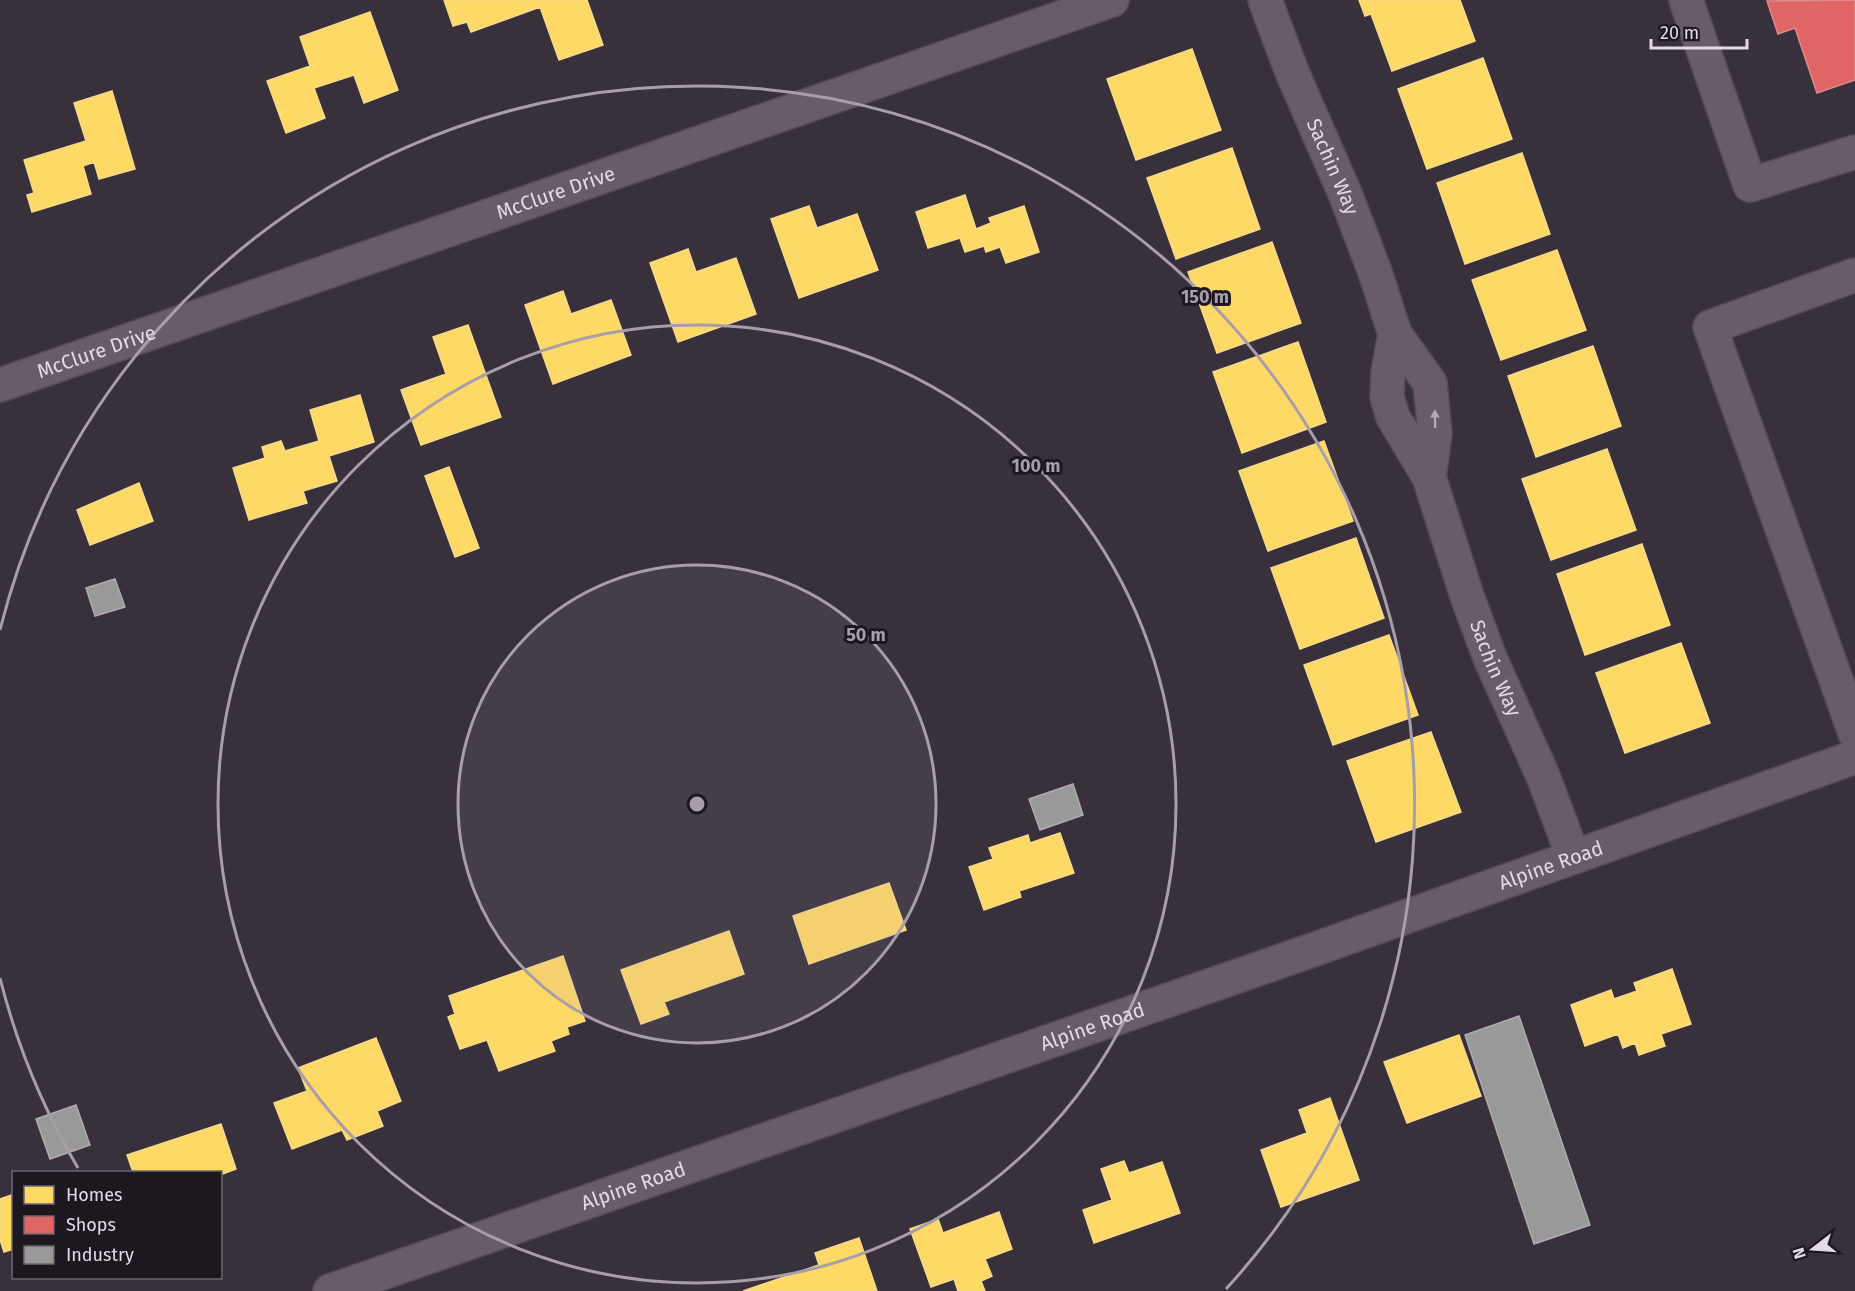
<svg xmlns="http://www.w3.org/2000/svg" width="1855" height="1291" font-family="'Fira Sans',sans-serif">
<style>
.homes{fill:#ffd966;stroke:#f7d98c;stroke-width:1.5}
.shops{fill:#e06666;stroke:#e1898c;stroke-width:1.5}
.industry{fill:#999;stroke:#afacb0;stroke-width:1.5}
.lines{fill:none;stroke-linecap:round;stroke-linejoin:round}
.minor-casing{stroke:#534c56;stroke-width:36}
.minor{stroke:#685c6b;stroke-width:33}
.oneway{fill:#b2a8b5}
.ring{fill:none;stroke:#a79eaa;stroke-width:3}
.labels{text-anchor:middle;stroke-width:6;stroke-linejoin:round;paint-order:stroke}
.street-label{font-size:20px;fill:#e3dae6;stroke:#1d1720}
.centre{fill:#a79eaa;stroke:#1d1720;stroke-width:3}
.ring-label{font-size:18px;text-anchor:middle;font-weight:bold;fill:#a79eaa;stroke:#1d1720;stroke-width:6;stroke-linejoin:round;paint-order:stroke}
</style>
<rect width="100%" height="100%" fill="#38303b"/>
<path class="homes" d="M444,0H587L603,45L559,60L540,7L471,32L467,22L453,26Z
M1359,0H1460L1475,41L1392,71L1371,14L1365,16Z
M370,12L398,90L364,103L354,75L314,88L325,118L286,133L267,81L310,66L300,37Z
M1192,49L1221,130L1136,160L1107,79Z
M1483,58L1512,139L1427,169L1398,89Z
M112,91L135,169L99,179L94,162L83,166L91,194L32,212L27,195L34,193L24,160L86,141L74,103Z
M1232,148L1260,229L1176,259L1147,178Z
M1522,153L1550,234L1465,264L1437,183Z
M965,195L976,229L991,223L989,218L1024,206L1039,252L1006,263L1000,247L986,252L984,246L965,252L960,238L928,248L916,212Z
M809,206L817,228L857,214L878,270L799,298L771,219Z
M1272,242L1301,323L1217,353L1188,272Z
M688,249L696,272L736,258L756,314L678,342L650,263Z
M1557,250L1586,330L1501,360L1472,280Z
M563,291L571,314L611,300L631,355L553,384L525,305Z
M468,325L501,417L421,445L401,390L446,374L433,337Z
M1298,342L1326,422L1242,453L1213,372Z
M1593,346L1621,426L1536,457L1508,376Z
M360,395L374,442L329,456L337,481L303,491L307,503L249,520L233,468L265,458L262,447L281,441L285,451L319,441L310,410Z
M1324,441L1353,521L1268,551L1239,471Z
M1607,449L1636,530L1551,560L1522,479Z
M449,467L479,548L455,557L425,476Z
M139,483L153,521L90,545L77,510Z
M1356,538L1384,618L1300,649L1271,568Z
M1642,544L1670,625L1585,655L1557,574Z
M1389,635L1418,715L1333,745L1304,665Z
M1681,643L1710,723L1625,753L1596,673Z
M1431,732L1461,812L1376,842L1347,761Z
M1060,833L1074,873L1019,891L1021,897L984,910L969,867L993,859L989,848L1028,835L1030,843Z
M889,883L906,930L809,964L793,916Z
M729,931L744,974L664,1002L669,1014L641,1024L621,970Z
M563,956L585,1021L567,1027L569,1034L551,1041L555,1051L499,1071L487,1040L460,1049L448,1017L455,1014L449,996Z
M1672,969L1691,1024L1661,1034L1665,1046L1639,1055L1635,1043L1623,1048L1618,1034L1585,1046L1571,1005L1611,990L1614,999L1637,991L1634,983Z
M1459,1035L1481,1096L1407,1123L1384,1062Z
M376,1038L401,1101L377,1111L383,1126L347,1140L342,1130L292,1149L274,1103L307,1091L298,1068Z
M1330,1098L1359,1180L1281,1207L1261,1150L1307,1133L1299,1110Z
M221,1124L236,1169L220,1175L133,1172L127,1155Z
M1124,1161L1129,1173L1162,1162L1180,1213L1094,1243L1083,1210L1112,1200L1101,1169Z
M14,1194V1249L4,1252L0,1240V1199Z
M999,1212L1012,1249L985,1259L992,1276L981,1281L985,1291H958L954,1279L931,1287L910,1229L938,1219L943,1233Z
M859,1238L877,1291H743L819,1265L815,1253Z"/>
<path class="shops" d="M1855,0V80L1817,93L1795,28L1778,34L1767,1Z"/>
<path class="industry" d="M115,579L125,607L95,616L86,588Z
M1073,784L1083,815L1040,830L1029,799Z
M1519,1016L1590,1225L1534,1244L1465,1035Z
M76,1105L90,1145L50,1159L36,1119Z"/>
<g class="lines">
<defs>
<g id="minor">
<path id="s1" d="M1265,0L1292,72L1346,196L1375,272L1395,334L1430,383L1435,434L1429,477"/>
<path d="M1686,0L1750,185L1855,152"/>
<path d="M1855,275L1710,327L1855,733"/>
<path id="s2" d="M1395,334L1388,372L1387,397L1393,417L1429,477L1467,596L1490,658L1543,776L1573,856"/>
<path id="s3" d="M0,385L1112,0"/>
<path id="s4" d="M330,1291L1304,953L1855,757"/>
</g>
</defs>
<use href="#minor" class="minor-casing"/>
<use href="#minor" class="minor"/>
</g>
<defs><path id="oneway-solid" d="M-6-.8H1V-3.2L6.5 0L1 3.2V.8H-6Z" transform="scale(1.5)"/></defs>
<use class="oneway" href="#oneway-solid" transform="translate(1435 419) rotate(-91)"/>
<circle cx="697" cy="804" r="239" fill="#a79eaa" fill-opacity=".12"/>
<g class="ring">
<circle cx="697" cy="804" r="239"/>
<circle cx="697" cy="804" r="479"/>
<path d="M78 1168A718 718 0 0 1 0 978M0 630A718 718 0 1 1 1226 1289"/>
</g>
<g class="labels">
<g class="street-label">
<text dy="7" stroke="none"><textPath href="#s1" startOffset="180">Sachin Way</textPath></text>
<text dy="7" stroke="none"><textPath href="#s3" startOffset="588">McClure Drive</textPath></text>
<text dy="7" stroke="none"><textPath href="#s3" startOffset="102">McClure Drive</textPath></text>
<text dy="7" stroke="none"><textPath href="#s2" startOffset="357">Sachin Way</textPath></text>
<text dy="7" stroke="none"><textPath href="#s4" startOffset="1293">Alpine Road</textPath></text>
<text dy="7" stroke="none"><textPath href="#s4" startOffset="807">Alpine Road</textPath></text>
<text dy="7" stroke="none"><textPath href="#s4" startOffset="321">Alpine Road</textPath></text>
</g>
</g>
<circle cx="697" cy="804" r="9" class="centre"/>
<g class="ring-label">
<text x="1205" y="303">150 m</text>
<text x="1036" y="472">100 m</text>
<text x="866" y="641">50 m</text>
</g>
<rect x="12" y="1171" width="210" height="108" fill="#1d1720" stroke="#6c656f" stroke-width="1.5"/>
<rect x="24" y="1186" width="30" height="18" fill="#ffd966" stroke="#6c656f" stroke-width="1.5"/>
<text x="66" y="1201" font-size="18" fill="#e3dae6">Homes</text>
<rect x="24" y="1216" width="30" height="18" fill="#e06666" stroke="#6c656f" stroke-width="1.5"/>
<text x="66" y="1231" font-size="18" fill="#e3dae6">Shops</text>
<rect x="24" y="1246" width="30" height="18" fill="#999999" stroke="#6c656f" stroke-width="1.5"/>
<text x="66" y="1261" font-size="18" fill="#e3dae6">Industry</text>
<g transform="translate(1813 1249) rotate(253)" stroke="#1d1720" stroke-width="4.5" paint-order="stroke">
<path d="M0-4.5L10 22L0 15L-10 22Z" fill="#e3dae6"/>
<text y="-9" font-size="16" font-weight="bold" text-anchor="middle" fill="#e3dae6">N</text>
</g>
<path d="M1651 39v9h96v-9" fill="none" stroke="#e3dae6" stroke-width="3"/>
<text x="1660" y="39" font-size="18" fill="#e3dae6" stroke="#1d1720" stroke-width="4.5" paint-order="stroke">20 m</text>
</svg>
